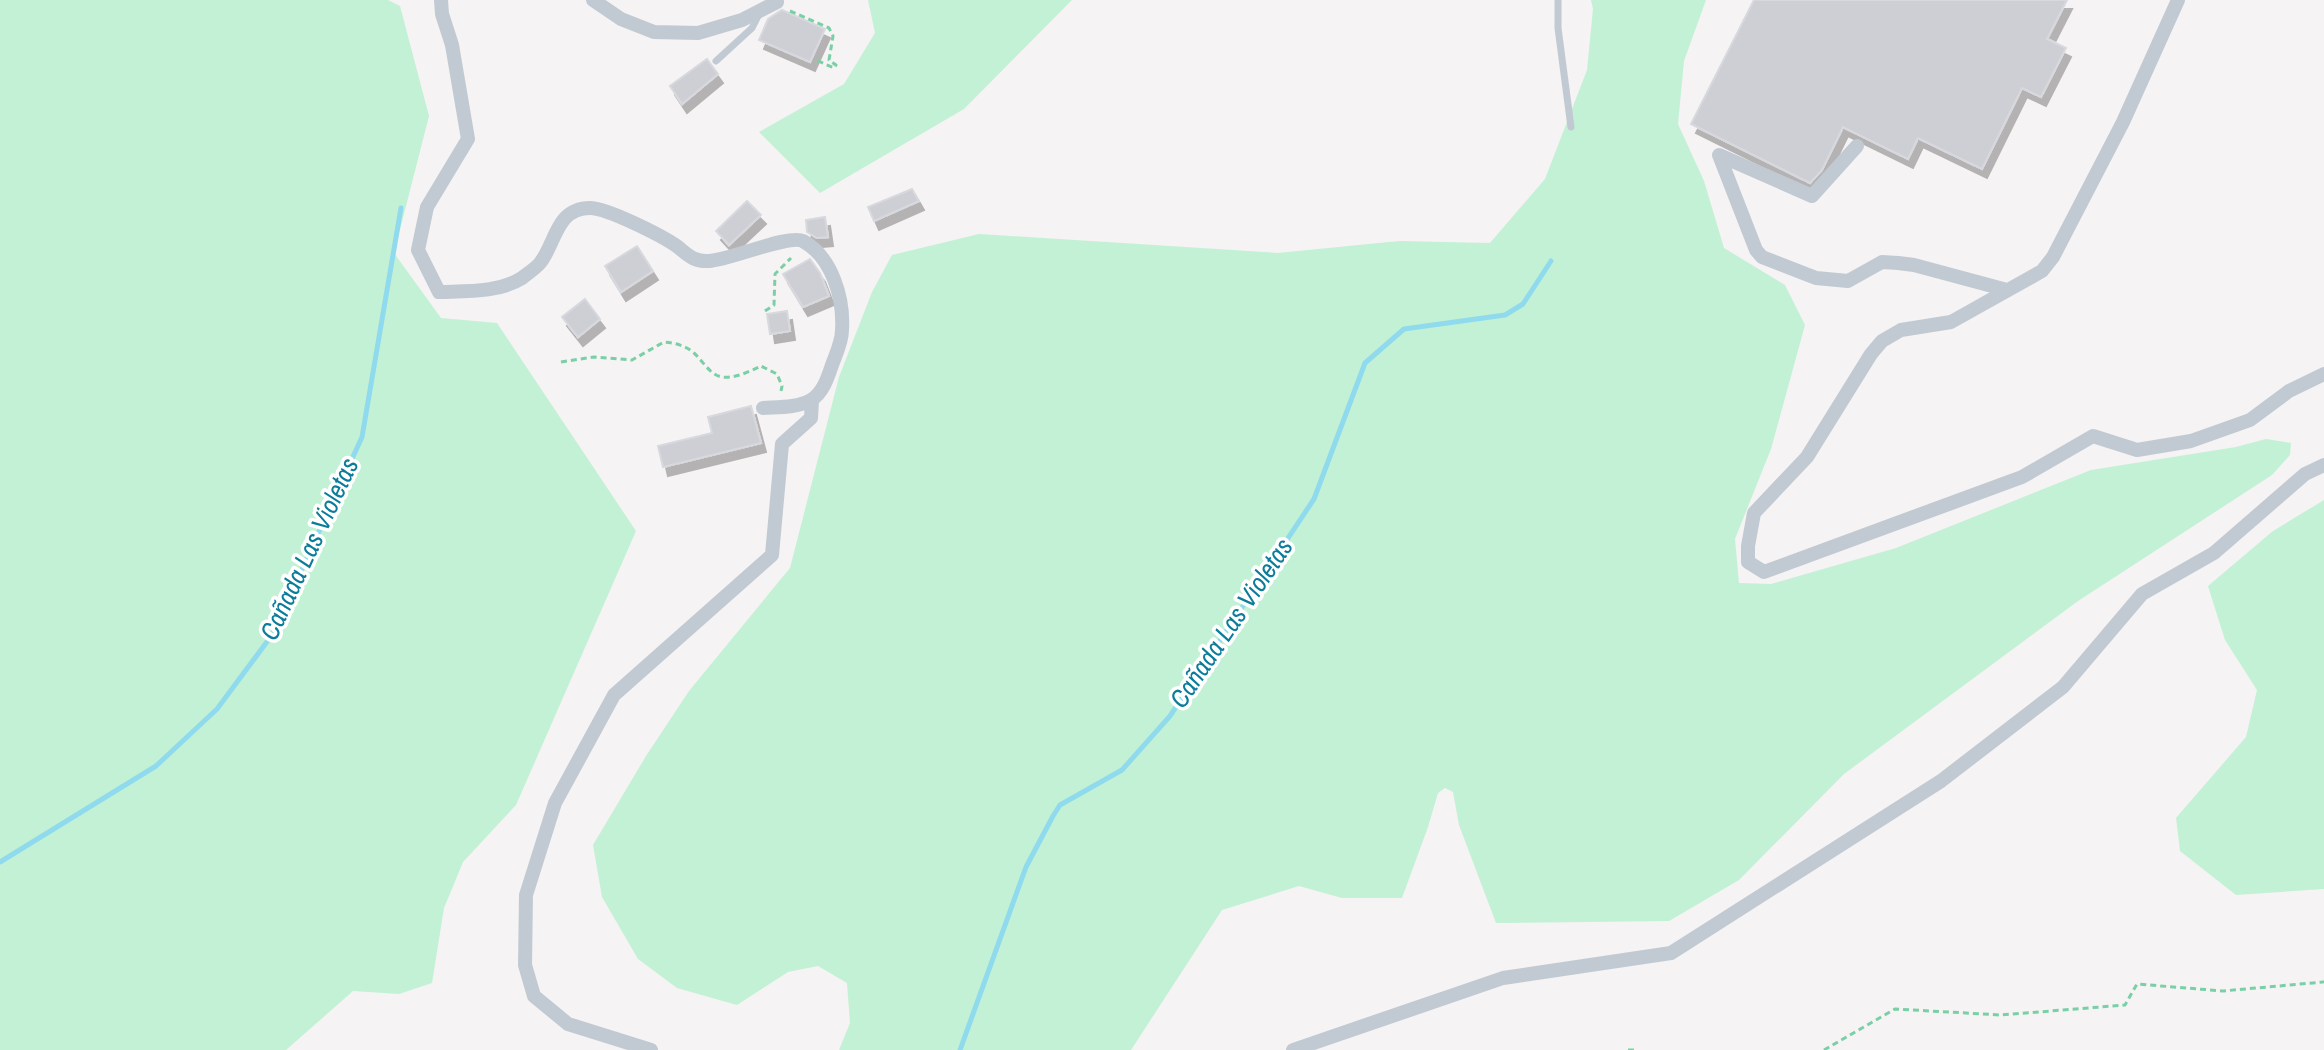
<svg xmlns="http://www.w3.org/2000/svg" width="2324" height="1050" font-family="'Archivo Narrow',sans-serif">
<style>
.green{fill:#c3f1d5}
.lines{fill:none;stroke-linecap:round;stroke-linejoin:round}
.stream{stroke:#90daee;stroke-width:5}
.building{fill:#cdcfd5;stroke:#d7d9de;stroke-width:2;filter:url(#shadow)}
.path{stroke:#7ad0a6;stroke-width:3;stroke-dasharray:6 4;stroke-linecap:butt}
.lane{stroke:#c1cad2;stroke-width:7}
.street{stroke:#c1cad2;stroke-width:14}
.labels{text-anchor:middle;stroke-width:7;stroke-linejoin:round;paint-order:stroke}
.water-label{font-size:26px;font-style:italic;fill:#0c7c9b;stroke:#fff}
</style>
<defs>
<filter id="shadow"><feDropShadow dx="5" dy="9" stdDeviation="0" flood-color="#0004"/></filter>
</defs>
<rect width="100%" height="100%" fill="#f5f3f3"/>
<path class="green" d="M0,0H388L400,6L429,116L394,253L441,318L497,323L636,531L516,805L463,862L444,908L432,983L399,994L353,991L286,1050H0Z
M868,0H1072L964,109L820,193L759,132L844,84L875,33Z
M1591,0H1706L1684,61L1678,124L1704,181L1724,248L1785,285L1805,325L1771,449L1735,539L1739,583L1771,584L1896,548L2091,470L2236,447L2266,439L2291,443L2290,455L2272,475L2078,601L1844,774L1739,880L1669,921L1496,923L1459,825L1453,792L1445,788L1438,793L1428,827L1402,898H1342L1299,886L1222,910L1131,1050H839L850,1023L847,983L818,966L788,972L737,1005L677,988L638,959L602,897L593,845L646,756L689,691L790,568L839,377L872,292L892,255L979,234L1278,253L1399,241L1490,243L1545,179L1587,70L1593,9Z
M2324,500V889L2236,895L2180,851L2176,818L2246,737L2257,690L2225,640L2208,586L2273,531Z"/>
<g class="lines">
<path class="stream" d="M0,862L156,766L217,709L272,635L362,437L401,208
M960,1050L1026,867L1053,816L1060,805L1122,770L1170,716L1314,499L1365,363L1404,329L1505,315L1523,304L1551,261"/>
</g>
<path class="building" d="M1754,0H2067L2047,39L2066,48L2041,97L2022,88L1982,169L1918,138L1908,159L1843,127L1822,170L1810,183L1691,124Z
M782,10L825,29L810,62L759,40L768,19Z
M707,59L718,74L682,104L670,86Z
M912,189L919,201L874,221L868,207Z
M747,201L761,215L729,245L716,231Z
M825,217L828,237L817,238L807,232L806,220Z
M637,246L653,271L621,292L605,266Z
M810,259L820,273L829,296L803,307L783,274Z
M585,299L600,319L578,337L562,317Z
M787,311L790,331L770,334L767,314Z
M751,406L761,443L663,467L658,446L712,433L708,417Z"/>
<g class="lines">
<path class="path" d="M790,11L829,28L833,36L829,60L836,65L834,68L816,60
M765,311L774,305L775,274L791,258
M561,362L594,357L632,360L664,342C676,343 686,346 694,353C705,363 712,380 730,377C741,376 752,370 761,366L777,374L782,386L781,391
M1628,1050H1635
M1824,1050L1895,1009L2001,1015L2125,1005L2137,984L2223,991L2323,982L2324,981"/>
<path class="lane" d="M1558,0V28L1571,127
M716,61L752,28L758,16"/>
<path class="street" d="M441,0L442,14L452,45L468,139L427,207L418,250L439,292C466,291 498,293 522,278C527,274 536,268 540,263C556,243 556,208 590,208C607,208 663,236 678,247C688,255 694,262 709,261C730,260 789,234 803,241C832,257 844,298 842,330C842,342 836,354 832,365C828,377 823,393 811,400C797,408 778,407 763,408
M593,0L621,19L654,32L698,33L742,20L777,2
M2178,0L2123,122L2053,257L2042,271L1951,322L1901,330L1882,341L1871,354L1807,457L1754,513L1748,546V562L1764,572L2022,477L2093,436L2137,450L2191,441L2250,420L2289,391L2324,374
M1857,146L1812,196L1719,155L1756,250L1762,257L1816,278L1848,281L1882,262L1898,263L1914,265L2007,290
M651,1050L568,1024L534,996L525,965L526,895L555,803L614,695L772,555L782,444L811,418L812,400
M1293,1050L1503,978L1671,953L1941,781L2063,687L2142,594L2214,553L2305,474L2324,465"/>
</g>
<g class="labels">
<g class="water-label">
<text transform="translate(309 549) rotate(-65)" y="9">Cañada Las Violetas</text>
<text transform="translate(1231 623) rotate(-56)" y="9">Cañada Las Violetas</text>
</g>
</g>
</svg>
